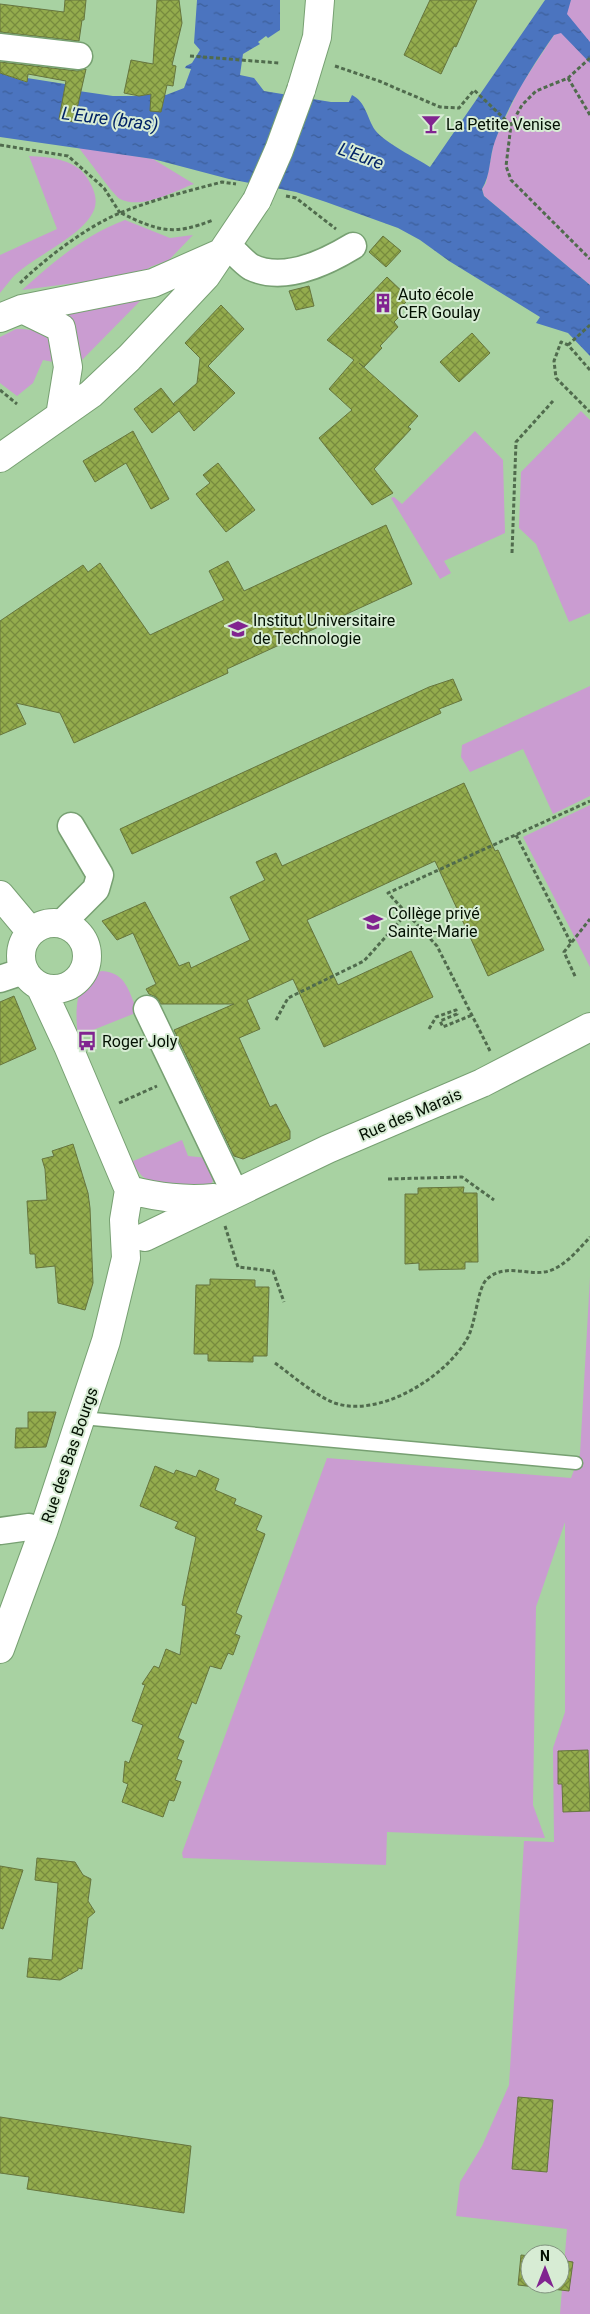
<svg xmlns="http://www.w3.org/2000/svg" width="590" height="2314" font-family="Roboto,sans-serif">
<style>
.green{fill:#ca9cd1}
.water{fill:url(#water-ripples)}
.building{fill:url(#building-cross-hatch);stroke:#66753e}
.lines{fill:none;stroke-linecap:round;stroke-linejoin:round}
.lane-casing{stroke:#77a072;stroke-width:15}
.street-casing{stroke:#77a072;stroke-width:29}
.secondary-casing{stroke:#77a072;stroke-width:30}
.path{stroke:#506b4d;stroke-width:3;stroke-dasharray:4 2.5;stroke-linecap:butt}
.lane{stroke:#fff;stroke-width:12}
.street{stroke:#fff;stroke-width:26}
.secondary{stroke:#fff;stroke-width:28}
.secondary-bridge-casing{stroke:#77a072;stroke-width:30;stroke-linecap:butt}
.secondary-bridge{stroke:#fff;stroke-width:28}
.labels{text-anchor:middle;stroke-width:4;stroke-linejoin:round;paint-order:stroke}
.poi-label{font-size:16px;fill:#031002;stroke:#d7ecd4;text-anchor:start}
.street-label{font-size:16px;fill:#031002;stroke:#d7ecd4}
.water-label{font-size:18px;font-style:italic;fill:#012265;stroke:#d7ecd4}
</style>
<defs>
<pattern id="water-ripples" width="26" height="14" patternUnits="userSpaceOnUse" patternTransform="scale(1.25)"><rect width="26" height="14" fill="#4b74bf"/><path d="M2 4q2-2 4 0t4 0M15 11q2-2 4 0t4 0" fill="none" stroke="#3c5e99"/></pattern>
<pattern id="building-cross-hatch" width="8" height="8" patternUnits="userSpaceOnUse" patternTransform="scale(1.25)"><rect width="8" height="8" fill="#94ac4d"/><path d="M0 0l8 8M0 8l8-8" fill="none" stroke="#778b3e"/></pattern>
</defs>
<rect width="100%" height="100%" fill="#a8d2a2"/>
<path class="green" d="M571,0H590V285L484,196L482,189L486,183L494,142L520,87L554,35Z
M78,147L153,159L194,184C174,191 142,210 120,199C114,196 86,156 78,147Z
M29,156C50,157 78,159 89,181C94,190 98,199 94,210C83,236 36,255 15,275C10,280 5,287 0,293V255L57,229Z
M125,220L170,238L193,235L169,260L150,267L143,274L22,290C53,262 85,235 125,220Z
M145,296L81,361L75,359L52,315Z
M16,329C42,329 54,335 53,362L43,360L33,383L17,396L0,383V337Z
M581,411L590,420V613L569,622L536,544L519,528L521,472Z
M475,431L503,460L505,533L444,561L451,573L440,579L391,498L394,497L402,504Z
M590,686V796L553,814L523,749L470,772L461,757L462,745Z
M590,805V967L523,837Z
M102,971C127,973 128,991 138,1012L78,1036C75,1014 74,976 102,971Z
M182,1140L188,1156L208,1158L215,1174L211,1186H157L142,1176L131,1162Z
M590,1277V2314H560L567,2229L456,2216L460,2182L482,2146L509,2085L524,1841L554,1842L553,1748L565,1712V1522L536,1607L533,1805L545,1838L387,1832L386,1865L183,1858L182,1853L327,1458L571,1478L580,1454Z"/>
<path class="water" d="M197,0H280V30L268,38L266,36L258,42L260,44L243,54L240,75L254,78L264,91L331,102H349L352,95C366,102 367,118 375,130C385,143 416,158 430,167L545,0H571L567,14L590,42V63L561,33L554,35C531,68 509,103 495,141C489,157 491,175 482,189L484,196L590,285V356L568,333L536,323L540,317L449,261L420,240L398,228L326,202L296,192L229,179L153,159L0,137V73L26,82L27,78L65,84V89L113,96H139L157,93L166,95L184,88L191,69L185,68L186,66L192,63L200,50L194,43Z"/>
<path class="building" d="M65,0H86L84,20H82L79,41L0,32V4L64,12Z
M157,0H179L182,23L172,65L176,66L173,86L167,85L161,112L150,111L151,94L139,96L124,93L131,60L153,64Z
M430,0H477L456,47L454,46L441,74L404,55Z
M0,62L77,71L86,69L74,122L59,119L66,81L28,74L27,82L0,73Z
M383,236L401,251L386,267L369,252Z
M387,277L409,298L397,313L400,316L394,322L398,327L380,346L382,348L364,367L359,363L418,416L408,427L411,429L374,469L393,493L372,505L319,438L352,410L329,389L354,360L327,340Z
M309,286L314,306L296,310L289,291Z
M221,305L244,329L208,366L235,393L194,431L179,411L152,433L134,409L161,388L175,406L173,404L197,383L200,358L185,343Z
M472,333L490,353L459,382L440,362Z
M133,431L169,499L151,509L126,463L95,482L83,461Z
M218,463L255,510L226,532L196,494L210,483L203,475Z
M386,525L412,584L227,669L228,673L74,743L60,713L16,703L26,724L0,735V621L83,565L88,572L100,563L150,635L224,600L209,571L228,561L244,591Z
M453,679L462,700L439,709L441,713L132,854L120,829L429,687Z
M464,783L495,851L498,850L544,950L488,976L435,861L307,920L338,985L411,951L433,997L324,1047L293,979L247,1000L260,1029L239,1038L270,1107L276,1104L290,1131V1139L243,1159L234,1156L174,1030L234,1004H161L156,997L149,994L146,989L156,984L133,933L117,940L102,921L145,902L179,966L189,962L191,968L250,940L230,897L265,880L256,862L276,853L282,866Z
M14,996L36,1049L0,1065V1002Z
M73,1144L88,1193L90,1208L93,1283L85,1310L58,1303L55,1266L36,1268L35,1254H30L27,1201L47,1200L45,1169L42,1159L54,1156L52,1151Z
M464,1187L463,1193H477L478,1262H465V1269L419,1270V1263L405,1264V1194H418V1188Z
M210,1279L255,1280V1287H269L267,1356H253V1362L208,1361V1354H194L196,1285H210Z
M28,1412H56L46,1447L15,1448L16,1428H28Z
M155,1466L174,1474L176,1470L196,1477L199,1470L219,1479L215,1490L236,1499L234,1504L262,1516L256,1530L265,1534L236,1613L242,1616L235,1634L240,1636L233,1655L228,1653L221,1669L210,1666L196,1704L192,1702L178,1738L184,1741L177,1759L182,1761L175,1780L181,1782L174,1801L169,1800L163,1817L122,1802L128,1784L123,1782L125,1761L129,1763L143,1725L132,1721L145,1685L142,1684L154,1666L159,1668L166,1649L180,1655L186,1606L182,1605L196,1537L175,1528L178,1522L140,1506Z
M588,1750L590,1811L563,1812L562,1784H558V1751Z
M37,1858L75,1862L83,1875L91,1879L88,1901L95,1912L88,1918L82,1969L78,1968V1970L60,1980L27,1977L29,1958L52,1960L58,1883L35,1880Z
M0,1866L23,1870L3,1929L0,1928Z
M518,2097L553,2100L547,2172L512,2169Z
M0,2117L191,2146L184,2213L27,2189L29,2177L0,2173Z
M521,2255L530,2256V2284H560V2260L573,2262L569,2291L518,2285Z"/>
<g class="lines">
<defs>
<path id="lane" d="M82,1418L576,1463"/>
<path id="street" d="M0,47L79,56
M228,246C235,252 243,262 251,267C284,283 325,263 353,246
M61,924L96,889L100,875L71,826
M0,979L24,971
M147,1009L235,1193
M0,1531L29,1527L43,1532"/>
<path id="secondary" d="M301,90L317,37L320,0
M22,309L61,328L68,367L60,416
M0,318L22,309L153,283L223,252
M0,458L91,394L129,358L206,276L257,200
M0,895L31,932
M21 956a33 33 0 1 1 66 0a33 33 0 1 1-66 0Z
M40,986L68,1046L129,1190
M129,1190C158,1197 184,1201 214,1198
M145,1237L328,1149L482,1083L590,1027
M0,1649L43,1532L106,1341L126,1258L124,1220L129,1190"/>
</defs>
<use href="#lane" class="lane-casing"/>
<use href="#street" class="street-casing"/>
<use href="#secondary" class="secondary-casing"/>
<path class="path" d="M190,56L279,63
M590,58L568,78L536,91L522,105L511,125L506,166L511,180L590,259
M335,66L379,81L440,107L459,108L474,90L511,125
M568,78L590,115
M0,145L68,156L104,188L120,213
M286,196L296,198L336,229
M121,213C158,231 173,236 213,220
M20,283C46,258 86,227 120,213C152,200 188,191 222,182L236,184
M568,345L590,325
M590,370L568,345L561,342L554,361L556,378L590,412
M0,390L17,404
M512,553L516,442L553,401
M516,835L571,943
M575,976L564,952L590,919
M276,1020L288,998L364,961L407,913
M429,1029L436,1017L456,1010L457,1014L440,1021L443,1027L472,1015
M490,1051L437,946L388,893L590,801
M119,1103L157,1086
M388,1179L462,1177L494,1200
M225,1226L238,1267L273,1271L284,1302
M275,1363C293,1376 312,1393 332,1402C377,1420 445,1378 467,1339C476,1324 477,1288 487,1279C506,1262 529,1277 549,1271C565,1266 579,1249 590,1237"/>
<use href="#lane" class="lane"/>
<use href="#street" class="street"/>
<use href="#secondary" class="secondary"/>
<defs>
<path id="secondary-bridge" d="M257,200L279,150L301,90"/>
</defs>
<use href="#secondary-bridge" class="secondary-bridge-casing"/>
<use href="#secondary-bridge" class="secondary-bridge"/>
</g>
<defs>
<symbol id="bar-bare" viewBox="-9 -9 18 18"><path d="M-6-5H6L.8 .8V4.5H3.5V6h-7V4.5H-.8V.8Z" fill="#812490" stroke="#d7ecd4" stroke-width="2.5" paint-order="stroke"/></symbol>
<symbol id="building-bare" viewBox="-9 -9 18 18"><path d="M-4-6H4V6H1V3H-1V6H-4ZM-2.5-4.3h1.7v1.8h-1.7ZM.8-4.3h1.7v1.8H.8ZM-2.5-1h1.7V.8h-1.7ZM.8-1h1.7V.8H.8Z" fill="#812490" stroke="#d7ecd4" stroke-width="2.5" paint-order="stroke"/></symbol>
<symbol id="university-bare" viewBox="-9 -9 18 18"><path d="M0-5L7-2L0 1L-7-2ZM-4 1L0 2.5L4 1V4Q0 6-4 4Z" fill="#812490" stroke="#d7ecd4" stroke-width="2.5" paint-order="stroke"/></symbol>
<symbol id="school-bare" viewBox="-9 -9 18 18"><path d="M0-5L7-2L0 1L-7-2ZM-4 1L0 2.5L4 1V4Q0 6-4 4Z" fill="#812490" stroke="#d7ecd4" stroke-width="2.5" paint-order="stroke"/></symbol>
<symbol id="bus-bare" viewBox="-9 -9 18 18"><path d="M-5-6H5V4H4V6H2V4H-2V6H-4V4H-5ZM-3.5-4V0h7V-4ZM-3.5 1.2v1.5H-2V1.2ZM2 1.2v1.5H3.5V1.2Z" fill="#812490" stroke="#d7ecd4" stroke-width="2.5" paint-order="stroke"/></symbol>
</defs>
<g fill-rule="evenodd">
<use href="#bar-bare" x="417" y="110" width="28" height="28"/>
<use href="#building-bare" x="369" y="289" width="28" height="28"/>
<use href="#university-bare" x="224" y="615" width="28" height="28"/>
<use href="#school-bare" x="359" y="908" width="28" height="28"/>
<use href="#bus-bare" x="73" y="1027" width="28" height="28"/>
</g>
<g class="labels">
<g class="poi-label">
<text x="446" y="130">La Petite Venise</text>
<text x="398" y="300">Auto école<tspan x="398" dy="18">CER Goulay</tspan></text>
<text x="253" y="626">Institut Universitaire<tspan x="253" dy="18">de Technologie</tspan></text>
<text x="388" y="919">Collège privé<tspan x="388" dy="18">Sainte-Marie</tspan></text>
<text x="102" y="1047">Roger Joly</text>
</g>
<g class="street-label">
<text transform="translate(410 1114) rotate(-23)" y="6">Rue des Marais</text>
<text transform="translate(69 1455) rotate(-71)" y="6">Rue des Bas Bourgs</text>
</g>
<g class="water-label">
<text transform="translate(110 119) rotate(7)" y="6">L'Eure (bras)</text>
<text transform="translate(361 156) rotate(20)" y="6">L'Eure</text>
</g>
</g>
<g transform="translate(545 2269)"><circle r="24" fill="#d7ecd4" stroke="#829480"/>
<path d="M0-4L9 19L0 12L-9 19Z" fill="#812490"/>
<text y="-8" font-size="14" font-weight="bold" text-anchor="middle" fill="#031002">N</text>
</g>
</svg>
